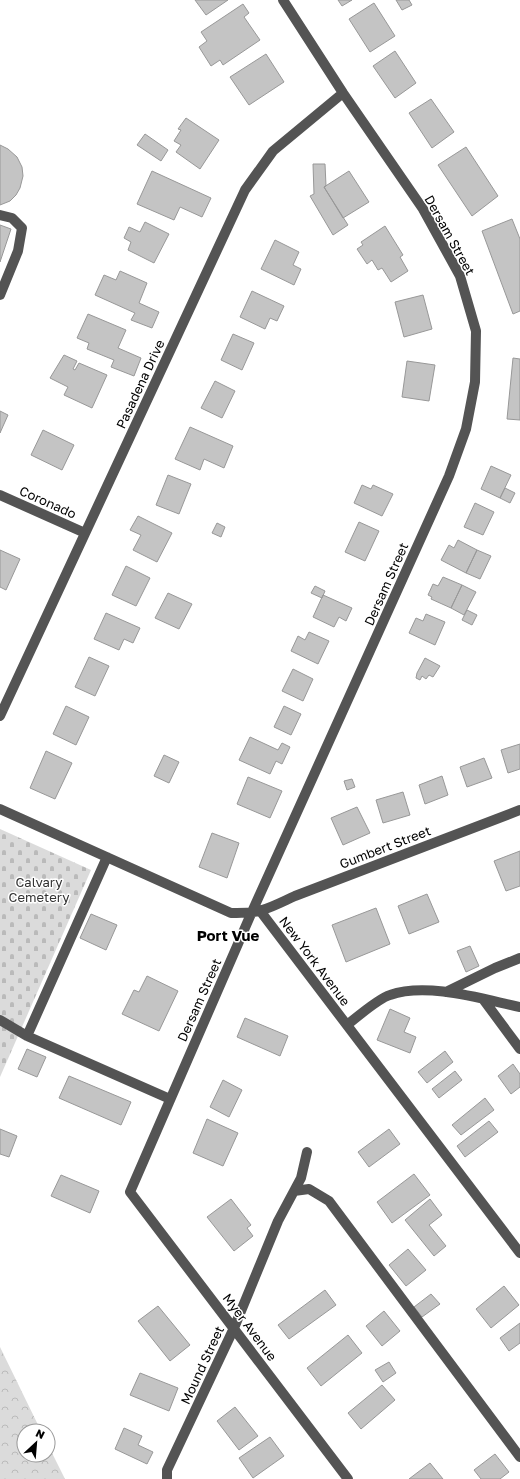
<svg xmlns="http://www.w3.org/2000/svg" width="520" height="1479" font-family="'Golos Text',sans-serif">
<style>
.forest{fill:url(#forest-crowns)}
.cemetery{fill:url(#cemetery-stones)}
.building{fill:#c4c4c4;stroke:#989898}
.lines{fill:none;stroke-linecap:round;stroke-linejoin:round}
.minor{stroke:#545454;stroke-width:10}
.labels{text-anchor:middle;stroke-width:3;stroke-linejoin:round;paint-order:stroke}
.street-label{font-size:13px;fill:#000;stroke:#fff}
.park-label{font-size:13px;fill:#323232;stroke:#fff}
.quarter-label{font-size:15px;font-weight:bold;fill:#000;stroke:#fff}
</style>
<defs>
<pattern id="forest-crowns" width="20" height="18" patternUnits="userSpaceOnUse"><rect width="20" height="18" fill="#dbdbdb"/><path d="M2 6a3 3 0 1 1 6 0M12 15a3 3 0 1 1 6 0" fill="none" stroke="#bababa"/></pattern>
<pattern id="cemetery-stones" width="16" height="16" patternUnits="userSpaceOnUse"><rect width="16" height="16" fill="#dbdbdb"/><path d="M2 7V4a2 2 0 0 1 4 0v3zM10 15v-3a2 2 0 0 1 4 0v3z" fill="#bababa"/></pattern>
</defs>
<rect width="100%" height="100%" fill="#fff"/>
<path class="forest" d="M0,1347L41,1431H24V1455H48V1445L65,1479H0Z"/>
<path class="cemetery" d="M0,829L91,870L0,1077Z"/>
<path class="building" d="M195,0H228L206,15Z
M338,0H352L342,6Z
M396,0H409L412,5L402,10Z
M374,3L395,36L370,52L349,19Z
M243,4L249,13L244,17L260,40L223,65L220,60L211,66L199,47L207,41L201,32Z
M395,51L416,83L395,98L373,66Z
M266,54L284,82L249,105L230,77Z
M431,99L454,132L432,148L409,113Z
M186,118L219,140L200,169L176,152L181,145L174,141L181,130L178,129Z
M145,134L168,150L161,161L137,145Z
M0,145L8,149L17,157L22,167L23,176L20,188L16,195L10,201L0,205Z
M466,147L498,196L472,216L438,165Z
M313,164H325L326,186L324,187L348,225L333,235L310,196L314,194Z
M152,171L211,198L202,217L180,207L174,220L137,204Z
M349,171L369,202L343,218L324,187Z
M512,219L520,239V311L513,314L482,231Z
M145,222L169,234L154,263L128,250L131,242L124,238L129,227L140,232Z
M0,225L11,229L0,262Z
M385,226L403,255L400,257L408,271L391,282L382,268L378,270L372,260L367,264L357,249L363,245L361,242Z
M275,240L299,252L293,265L301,269L294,285L261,269Z
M120,271L147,283L139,303L159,312L152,328L131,320L135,313L95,295L104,275L116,280Z
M252,291L284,306L277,321L270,318L265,329L240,317Z
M423,295L432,329L404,337L395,302Z
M88,314L126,330L118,348L141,358L134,376L111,367L114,360L87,349L89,343L77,338Z
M233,334L254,343L242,370L221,360Z
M64,355L77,361L73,369L75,370L79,363L107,375L92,408L64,395L68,387L50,378Z
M513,358L520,359V420L507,419Z
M407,361L435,365L429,401L402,397Z
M215,381L235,391L222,418L201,408Z
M0,411L8,415L0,433Z
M190,427L233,446L224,468L204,459L200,470L175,459Z
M43,430L74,445L62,470L31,455Z
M491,466L511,475L500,498L481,489Z
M168,475L191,484L179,514L156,505Z
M362,485L371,489L373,485L393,494L382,516L354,503Z
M505,488L515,493L510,503L500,498Z
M475,503L494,512L483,535L464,527Z
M138,516L172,533L157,562L133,550L141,535L130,530Z
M359,522L379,531L365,561L345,552Z
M217,523L225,527L221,537L212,533Z
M458,540L477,550L466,573L441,560L449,545L454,548Z
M0,550L20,559L6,590L0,587Z
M477,550L491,556L480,579L466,573Z
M126,566L150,578L136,606L112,595Z
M443,577L462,585L451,608L431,599L432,597L428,595L433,584L438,586Z
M462,585L476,592L464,615L451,608Z
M315,586L325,591L322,598L311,593Z
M168,593L192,604L179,629L155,618Z
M323,595L352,608L346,621L339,617L334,627L313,617Z
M467,610L477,615L472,625L462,620Z
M106,613L140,628L133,643L124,639L119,650L94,639Z
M426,614L445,622L435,645L409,633L416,618L423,621Z
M309,632L329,641L318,664L291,651L298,636L305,640Z
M89,657L109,666L95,696L75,687Z
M425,658L440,666L433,677L429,675L426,679L422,676L420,680L416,678L417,673Z
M293,669L313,679L303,701L282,691Z
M66,706L89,717L76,745L53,734Z
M284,706L301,714L291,735L274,727Z
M250,737L278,750L282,743L290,747L282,764L276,761L270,774L239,760Z
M520,744V769L508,773L501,750Z
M46,751L72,763L55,799L30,788Z
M164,755L179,762L169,783L154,776Z
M484,758L492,778L467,787L460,767Z
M442,776L448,795L425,804L419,785Z
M248,777L282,791L270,818L237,804Z
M352,779L355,787L347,790L344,781Z
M403,792L410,815L383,823L376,800Z
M357,807L370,833L343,845L331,818Z
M212,833L239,843L227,878L199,867Z
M520,851V886L506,891L494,861Z
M427,894L439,922L409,934L398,906Z
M376,908L390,944L346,962L332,925Z
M91,914L117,925L106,950L80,938Z
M470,946L479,966L466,972L457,951Z
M147,976L178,991L159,1031L122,1014L134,990L139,992Z
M390,1009L410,1018L404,1032L416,1037L410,1053L377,1040Z
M245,1018L288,1036L280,1056L237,1037Z
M27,1049L46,1057L37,1077L18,1069Z
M445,1051L453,1062L427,1083L418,1072Z
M513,1064L520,1074V1087L511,1094L498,1076Z
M455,1071L462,1080L439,1098L432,1089Z
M69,1076L131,1102L121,1125L59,1098Z
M223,1080L242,1090L229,1117L210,1107Z
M485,1098L494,1110L461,1135L452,1125Z
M207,1119L238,1133L223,1166L193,1153Z
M489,1121L498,1132L465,1157L457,1146Z
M0,1129L17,1136L9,1157L0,1154Z
M389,1129L400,1144L369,1167L358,1152Z
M414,1174L430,1195L392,1223L377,1202Z
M61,1175L99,1191L90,1213L51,1196Z
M231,1199L251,1225L247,1228L253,1236L234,1251L207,1217Z
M430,1199L442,1215L429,1225L446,1246L434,1256L405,1220Z
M408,1249L426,1270L406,1286L389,1265Z
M504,1286L519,1305L491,1328L476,1309Z
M325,1290L336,1305L289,1339L278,1325Z
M431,1294L440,1304L422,1317L414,1307Z
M158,1306L190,1345L170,1361L138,1321Z
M384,1311L400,1331L382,1346L366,1326Z
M520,1323V1343L509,1351L500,1338Z
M348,1335L362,1353L321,1386L307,1368Z
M389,1362L396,1373L383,1382L375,1370Z
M140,1373L178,1388L169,1411L130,1395Z
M382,1385L395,1400L361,1429L348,1413Z
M235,1407L258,1436L239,1450L217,1421Z
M124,1428L142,1436L138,1445L153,1452L147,1464L115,1449Z
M270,1437L284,1456L253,1478L239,1458Z
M495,1454L509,1472L500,1479H481L474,1470Z
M430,1463L443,1479H409Z"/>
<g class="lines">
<path class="minor" d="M283,0L343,93L423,209L460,276L476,331L475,382L466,429L449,476L251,914L130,1192L348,1479
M0,215L12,218L22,228L18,251L0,295
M0,495L85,533
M0,716L245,190L273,151L343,93
M0,809L231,913C261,914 269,908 295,896L520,810
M261,912L520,1253
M446,992L495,968L520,958
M483,999L520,1049
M0,1020L27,1036L170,1099
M347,1025C357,1017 379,998 390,995C427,982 482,999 520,1007
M27,1036L107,857
M294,1191L309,1189L329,1201L520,1457
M167,1479V1470L234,1328L278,1221L301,1178L307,1152"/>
</g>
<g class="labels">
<g class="street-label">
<text transform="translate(450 235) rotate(61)" y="5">Dersam Street</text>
<text transform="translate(140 384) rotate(-65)" y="5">Pasadena Drive</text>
<text transform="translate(48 502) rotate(24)" y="5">Coronado</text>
<text transform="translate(386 584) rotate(-66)" y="5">Dersam Street</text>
<text transform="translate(385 847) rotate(-21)" y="5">Gumbert Street</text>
<text transform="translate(315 961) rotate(53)" y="5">New York Avenue</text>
<text transform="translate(199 1000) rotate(-66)" y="5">Dersam Street</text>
<text transform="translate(250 1327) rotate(53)" y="5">Myer Avenue</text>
<text transform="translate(202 1365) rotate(-65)" y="5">Mound Street</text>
</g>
<g class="park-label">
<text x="39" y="887">Calvary<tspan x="39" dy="15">Cemetery</tspan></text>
</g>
<g class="quarter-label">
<text x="228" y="941">Port Vue</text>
</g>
</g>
<g transform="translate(36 1443) rotate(26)"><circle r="19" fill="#ffffff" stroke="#999999"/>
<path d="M0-3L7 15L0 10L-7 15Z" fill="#000000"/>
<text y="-6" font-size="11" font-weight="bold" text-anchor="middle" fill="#000000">N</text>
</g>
</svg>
